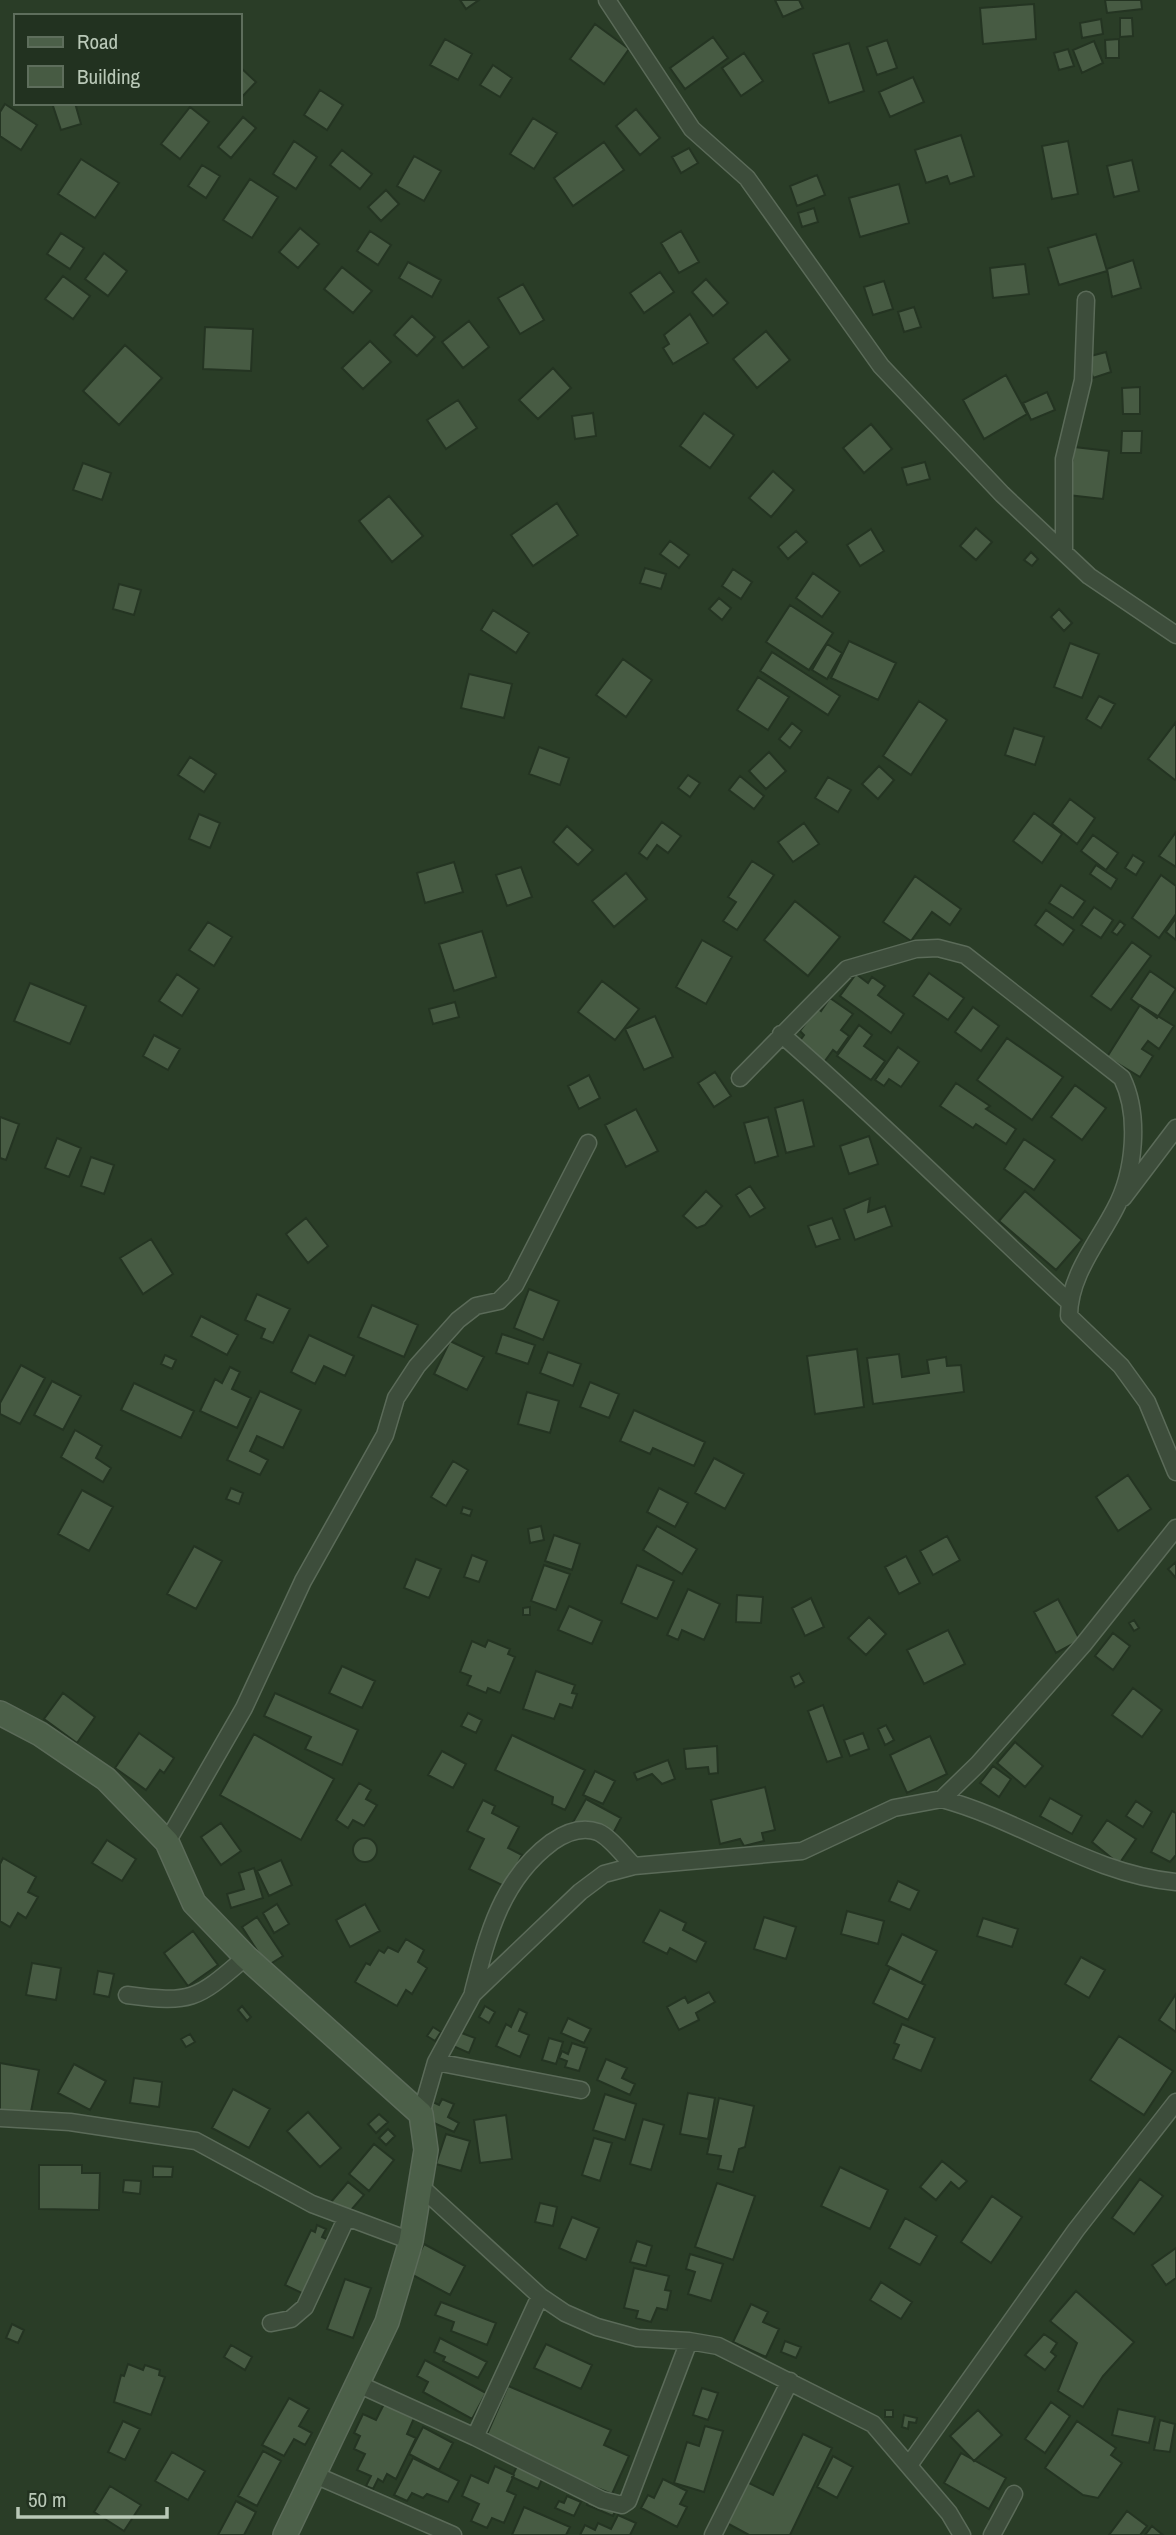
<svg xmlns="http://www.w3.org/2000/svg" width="1176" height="2535" font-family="'Archivo Narrow',sans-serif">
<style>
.building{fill:#475b43;stroke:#243422;stroke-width:2}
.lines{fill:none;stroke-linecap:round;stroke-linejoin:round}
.street-casing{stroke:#5b6b59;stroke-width:19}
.secondary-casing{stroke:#5b6b59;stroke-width:26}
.street{stroke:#3d4d3b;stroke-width:16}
.secondary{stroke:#4c6049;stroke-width:23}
</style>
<rect width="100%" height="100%" fill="#2a3d27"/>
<path class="building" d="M460,0H479L466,9Z
M775,0H799L803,8L783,17Z
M1105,0H1141L1142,9L1107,13Z
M1034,4L1036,39L983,44L980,8Z
M1120,18H1132L1133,36L1120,37Z
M1101,19L1103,34L1082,38L1080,23Z
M595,24L629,49L604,84L570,59Z
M713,37L728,58L685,89L670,68Z
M445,39L472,54L458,80L430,65Z
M1119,39V58H1106L1105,40Z
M887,40L897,68L877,75L867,47Z
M1094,41L1103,63L1082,73L1073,50Z
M849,43L864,91L829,103L813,54Z
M1068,49L1074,66L1059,70L1054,53Z
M744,53L763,81L741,96L722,68Z
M493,65L512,78L500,97L480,85Z
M240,67L256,82L240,99Z
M913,77L924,102L890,117L879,92Z
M320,90L343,105L327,130L304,115Z
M52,103H75L81,124L61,130Z
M5,104L37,125L21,150L0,136V112Z
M190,107L209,122L180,159L161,144Z
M636,109L660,138L640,155L616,126Z
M243,117L256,128L231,158L218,147Z
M533,118L557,133L534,169L510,154Z
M961,135L974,176L950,184L947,176L926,183L915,150Z
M294,141L317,157L296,189L273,174Z
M1068,141L1078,194L1052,199L1042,146Z
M604,142L624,170L573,206L554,178Z
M689,148L698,163L681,173L672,157Z
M342,150L372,174L360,189L330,165Z
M414,156L441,171L424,201L397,186Z
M81,159L119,183L95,218L58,194Z
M1132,160L1139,191L1114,197L1107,166Z
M202,165L220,176L206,198L188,186Z
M817,175L825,195L797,206L790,186Z
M250,179L278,197L252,238L223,220Z
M899,184L909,223L860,237L849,198Z
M386,190L399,204L381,221L368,207Z
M814,208L818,222L802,227L798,213Z
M300,228L319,244L298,268L279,252Z
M370,231L391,245L378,265L357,251Z
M681,231L699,262L679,273L661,243Z
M61,233L84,248L70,269L47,254Z
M1096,234L1107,271L1059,285L1048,248Z
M104,253L127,271L108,296L85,279Z
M1133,260L1141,288L1112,297L1107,269Z
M408,262L441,280L432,297L399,278Z
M1025,264L1029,294L993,298L990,268Z
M342,267L372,291L353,313L324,289Z
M660,272L674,292L644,313L630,293Z
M63,276L90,296L73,319L45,299Z
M706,279L728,303L713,316L692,292Z
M884,281L893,309L873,315L864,287Z
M523,284L544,320L520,334L498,298Z
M914,307L921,327L904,332L898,312Z
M690,314L708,343L673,364L663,348L669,344L664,335Z
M412,316L435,337L417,356L394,335Z
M469,321L489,347L463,368L442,342Z
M205,327L253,329L251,371L203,369Z
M766,331L790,360L757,388L733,359Z
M370,341L391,362L363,389L342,368Z
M125,345L162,378L119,425L83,391Z
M1106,352L1111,372L1093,378L1087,357Z
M553,368L571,388L538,419L519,400Z
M1006,375L1027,414L984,439L963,400Z
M1140,387V414H1123L1122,388Z
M1047,392L1055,410L1031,420L1023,403Z
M458,400L477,428L446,449L427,420Z
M593,413L596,436L575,439L572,416Z
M704,413L734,435L710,468L680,446Z
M871,424L892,449L864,473L843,448Z
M1122,431H1142L1141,453H1121Z
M1074,447L1109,451L1103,499L1068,495Z
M925,462L930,479L907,485L902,468Z
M83,463L111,473L102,500L73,490Z
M773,471L794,490L771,517L749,498Z
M389,496L423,536L392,562L359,521Z
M557,503L578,535L533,566L511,535Z
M976,528L992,542L976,560L960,546Z
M871,529L884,551L860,566L847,545Z
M796,531L807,542L788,559L778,547Z
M670,541L689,555L679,568L660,554Z
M1031,552L1038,559L1032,566L1024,560Z
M645,568L666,574L661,589L640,583Z
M733,569L752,582L741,599L722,586Z
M813,573L840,592L822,617L796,598Z
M119,584L141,590L134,615L113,609Z
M719,598L731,608L722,620L709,609Z
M790,605L833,633L809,670L766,642Z
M1059,609L1072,623L1064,631L1051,617Z
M493,610L529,633L516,653L481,630Z
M849,641L896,663L878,700L831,678Z
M1070,643L1099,654L1082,698L1054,687Z
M827,644L842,653L827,679L812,670Z
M772,652L840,696L828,715L760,671Z
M623,659L652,680L626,717L596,695Z
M469,674L512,684L504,718L461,708Z
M758,677L789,697L768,730L737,710Z
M1099,696L1115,704L1101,728L1086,719Z
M919,701L947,720L911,775L883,756Z
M1176,722V779L1175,780L1148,759Z
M792,723L802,731L790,748L779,739Z
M1014,728L1044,737L1035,765L1005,755Z
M539,747L569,758L560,785L529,774Z
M769,752L786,771L766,789L749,771Z
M190,757L216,774L204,792L178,775Z
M879,766L894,780L878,799L862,784Z
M688,775L700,783L690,797L678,788Z
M740,776L764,796L754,809L729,790Z
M828,777L851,790L838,812L815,798Z
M1070,799L1095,818L1077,844L1052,824Z
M1034,813L1062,834L1042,863L1013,841Z
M199,814L220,823L210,848L189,839Z
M662,822L681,836L668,853L657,845L647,859L639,853Z
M804,823L819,844L793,862L778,842Z
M567,826L593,850L578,865L553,842Z
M1176,832V867L1159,856Z
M1093,835L1118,853L1106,870L1081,851Z
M1133,855L1144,862L1136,875L1125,868Z
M752,861L774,875L737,930L723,921L736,902L728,897Z
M454,862L463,892L425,903L417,873Z
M1096,865L1117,879L1111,889L1090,874Z
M521,867L532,897L507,906L496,875Z
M626,873L647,899L614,927L592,901Z
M1161,875L1176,886V914L1159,938L1132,918Z
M915,876L961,909L950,925L932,912L911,941L883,922Z
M1061,885L1085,901L1073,918L1049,903Z
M795,901L840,937L808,976L764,940Z
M1094,907L1113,920L1101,938L1081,925Z
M1046,910L1074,930L1063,945L1035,925Z
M1176,918V940L1166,932Z
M1120,921L1125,925L1117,935L1112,932Z
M208,922L232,937L214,966L189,950Z
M482,931L496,977L454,991L439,944Z
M702,940L732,957L706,1004L676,987Z
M1132,942L1151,956L1111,1010L1091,996Z
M1150,971L1176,989L1157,1018L1131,999Z
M929,973L964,998L948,1020L913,996Z
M177,974L199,989L182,1016L159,1001Z
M856,974L868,983L872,977L885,986L878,995L904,1014L891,1033L840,996Z
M602,981L639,1009L615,1040L578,1012Z
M30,983L86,1006L70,1044L14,1021Z
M830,998L853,1014L841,1030L849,1036L837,1053L833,1050L822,1065L796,1046L804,1035L800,1031L817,1008L821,1011Z
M455,1002L459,1017L433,1024L429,1009Z
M1140,1005L1174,1026L1159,1049L1148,1041L1142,1049L1153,1056L1140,1077L1107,1057Z
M973,1007L999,1026L981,1051L955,1032Z
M655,1016L673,1057L644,1070L625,1029Z
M859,1025L872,1035L864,1046L885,1061L871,1080L837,1056Z
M154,1035L180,1049L168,1070L143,1056Z
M1007,1038L1063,1077L1032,1120L977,1080Z
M898,1047L919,1062L901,1087L889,1079L884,1086L875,1080Z
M715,1072L731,1096L714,1107L698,1083Z
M589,1075L600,1098L579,1109L568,1086Z
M956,1083L990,1106L986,1109L1016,1129L1006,1144L976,1124L973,1128L940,1106Z
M1075,1085L1106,1108L1082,1140L1051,1117Z
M803,1100L814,1146L786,1153L775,1108Z
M636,1109L658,1151L626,1167L605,1125Z
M0,1117L19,1124L6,1160L0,1158Z
M768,1117L778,1156L755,1163L744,1123Z
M869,1136L878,1164L849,1174L840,1146Z
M57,1138L81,1148L69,1177L45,1168Z
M1024,1139L1055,1160L1034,1190L1004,1169Z
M91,1157L114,1165L104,1194L81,1186Z
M750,1186L765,1208L750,1217L736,1195Z
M706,1191L722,1206L705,1225L697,1228L683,1216Z
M1025,1191L1082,1240L1056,1270L999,1221Z
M870,1198L868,1212L885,1206L892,1226L855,1240L844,1209Z
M306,1218L328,1246L308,1263L286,1234Z
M832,1218L840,1239L816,1247L808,1226Z
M151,1239L173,1274L143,1294L120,1258Z
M529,1289L559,1301L543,1340L514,1328Z
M257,1294L290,1309L273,1343L261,1338L265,1329L245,1320Z
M372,1305L418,1325L404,1357L358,1337Z
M201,1316L238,1335L227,1355L191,1336Z
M502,1334L535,1345L528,1364L496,1353Z
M309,1335L354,1356L345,1376L324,1366L315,1384L291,1372Z
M450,1341L484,1357L467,1390L434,1374Z
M857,1349L864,1407L815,1414L807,1356Z
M548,1352L581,1364L573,1386L540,1373Z
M899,1354L902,1377L929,1373L927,1360L946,1357L947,1366L961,1365L964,1392L873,1404L867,1358Z
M165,1355L176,1360L172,1369L161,1364Z
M21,1365L45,1378L20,1424L0,1414V1403Z
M230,1367L240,1372L232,1389L251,1398L237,1428L200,1411L215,1379L222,1383Z
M52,1381L81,1396L63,1430L34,1415Z
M590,1382L619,1394L609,1418L580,1407Z
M134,1383L194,1411L181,1438L121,1410Z
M260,1391L301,1410L283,1448L257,1436L250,1451L268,1460L260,1475L227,1460Z
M527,1392L559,1401L550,1433L518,1424Z
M634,1410L705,1442L694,1466L653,1448L650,1454L620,1441Z
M75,1430L102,1446L96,1458L111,1468L103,1482L61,1457Z
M714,1458L744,1474L725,1509L695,1493Z
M453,1461L468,1470L446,1506L431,1497Z
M1128,1475L1151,1509L1118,1531L1096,1497Z
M231,1488L243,1493L239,1504L226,1499Z
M659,1488L688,1503L675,1527L647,1512Z
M82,1490L113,1507L89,1551L58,1534Z
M463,1507L472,1510L470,1516L461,1513Z
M541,1526L544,1540L530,1543L528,1529Z
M657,1526L697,1549L682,1574L643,1550Z
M554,1535L580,1544L572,1570L545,1561Z
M947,1536L960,1560L933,1575L920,1551Z
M194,1546L222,1561L196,1609L167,1594Z
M472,1555L487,1561L479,1582L464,1577Z
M906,1556L920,1583L899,1594L885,1567Z
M416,1559L441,1569L429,1598L404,1588Z
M1176,1562V1578L1168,1569Z
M544,1565L570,1574L556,1610L531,1601Z
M637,1565L674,1581L657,1619L621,1603Z
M688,1589L720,1604L704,1640L682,1630L678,1640L667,1635Z
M737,1595L763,1597L761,1623L736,1622Z
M811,1598L824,1627L805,1636L792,1608Z
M1058,1599L1080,1640L1056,1653L1034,1612Z
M569,1606L602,1621L592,1644L558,1630Z
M530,1607V1615H523V1608Z
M869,1617L886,1634L866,1655L848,1638Z
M1134,1620L1139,1628L1134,1631L1129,1623Z
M948,1630L965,1664L924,1684L907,1650Z
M1113,1633L1130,1646L1113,1670L1095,1656Z
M488,1640L510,1649L508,1654L515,1657L500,1693L488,1688L486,1693L467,1685L471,1676L460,1672L472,1641L485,1647Z
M342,1666L375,1681L362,1708L329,1693Z
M536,1671L575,1685L572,1693L577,1694L572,1708L560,1704L554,1719L523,1709Z
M799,1673L804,1682L795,1687L791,1677Z
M1133,1688L1162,1710L1142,1737L1112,1715Z
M63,1693L95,1717L77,1743L44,1719Z
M275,1693L358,1730L342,1765L305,1749L311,1737L264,1716Z
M823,1705L842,1757L827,1762L808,1711Z
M468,1713L482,1720L476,1733L461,1726Z
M886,1725L894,1740L885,1745L878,1729Z
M139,1733L174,1758L164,1773L160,1770L146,1790L115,1768Z
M863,1733L869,1749L850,1756L844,1740Z
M254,1734L334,1779L301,1840L220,1795Z
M512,1735L585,1770L565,1810L552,1804L553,1797L495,1770Z
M930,1736L947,1774L907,1793L890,1755Z
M1015,1742L1043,1766L1025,1787L997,1763Z
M717,1746L718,1773L709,1774L708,1767L686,1769L684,1749Z
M442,1751L466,1764L453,1788L428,1775Z
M668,1760L675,1779L662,1784L652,1774L637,1780L634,1773Z
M993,1766L1011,1779L999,1797L980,1783Z
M595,1771L615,1781L603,1804L583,1795Z
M359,1783L371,1790L366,1799L377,1805L364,1826L353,1820L348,1828L336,1820Z
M765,1787L775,1830L762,1833L764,1841L744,1846L740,1839L720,1844L711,1800Z
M1050,1798L1082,1816L1072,1834L1040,1816Z
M586,1799L621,1818L608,1843L572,1824Z
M483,1800L495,1806L492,1813L519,1827L508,1848L522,1855L506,1887L469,1869L484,1839L467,1831Z
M1136,1801L1152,1812L1143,1827L1126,1816Z
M1172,1811L1176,1813V1855L1170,1862L1151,1852Z
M1107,1820L1136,1839L1119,1864L1092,1842Z
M221,1823L241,1851L221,1865L201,1837Z
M353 1850a12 12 0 1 1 24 0a12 12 0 1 1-24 0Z
M107,1840L136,1859L122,1881L92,1863Z
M3,1858L36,1877L28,1892L38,1897L26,1918L18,1913L10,1927L0,1921V1864Z
M281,1860L292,1885L269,1896L257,1871Z
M254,1868L263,1898L231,1908L227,1894L244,1889L239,1873Z
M898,1881L919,1891L910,1910L889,1901Z
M277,1904L289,1924L274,1933L263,1913Z
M365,1904L380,1931L350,1947L336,1920Z
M660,1910L686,1923L683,1930L706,1942L696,1962L670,1948L667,1954L643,1942Z
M847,1911L884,1921L878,1944L841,1934Z
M257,1917L283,1956L267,1966L242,1927Z
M764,1917L796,1927L786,1959L754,1949Z
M983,1918L1018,1929L1012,1947L977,1936Z
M193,1931L218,1965L188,1986L164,1953Z
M902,1934L937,1951L921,1983L886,1965Z
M406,1939L424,1950L418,1962L427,1968L412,1994L406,1990L397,2006L355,1982L366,1963L370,1965L379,1950L384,1953L388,1947L398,1952Z
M1081,1957L1105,1970L1089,1998L1065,1984Z
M32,1963L61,1968L56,2000L26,1995Z
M890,1968L925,1985L908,2020L873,2003Z
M98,1971L114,1974L109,1997L94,1994Z
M709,1992L715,2002L696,2013L699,2020L679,2030L667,2007L685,1997L688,2003Z
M1176,1994V2032L1159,2020Z
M242,2006L251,2017L247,2021L238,2010Z
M485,2006L495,2012L489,2023L479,2017Z
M519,2009L527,2013L519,2031L529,2035L520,2057L496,2046L506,2024L511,2027Z
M568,2018L591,2029L584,2043L561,2033Z
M902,2024L935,2038L921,2071L893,2059L899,2045L894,2043Z
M433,2027L441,2032L435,2041L427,2036Z
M459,2032L475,2038L469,2053L453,2046Z
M190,2034L195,2042L186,2047L181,2039Z
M1119,2036L1173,2071L1144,2115L1090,2080Z
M549,2038L563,2042L556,2064L542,2060Z
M572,2043L587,2048L579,2071L565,2067L567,2061L559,2058L562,2051L568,2054Z
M606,2059L627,2068L622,2078L635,2084L630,2095L597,2080Z
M0,2063L39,2070L30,2117L0,2111Z
M74,2064L106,2081L90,2110L58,2093Z
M134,2078L162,2082L159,2107L130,2103Z
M233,2089L270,2109L249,2148L212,2128Z
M688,2093L715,2098L708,2139L680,2134Z
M605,2094L636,2104L625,2140L593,2130Z
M719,2098L754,2106L745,2147L739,2149L733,2172L718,2169L721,2156L707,2154Z
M442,2099L454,2104L448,2117L459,2123L454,2132L425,2119L433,2102L439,2105Z
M308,2112L341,2148L320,2167L287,2131Z
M379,2114L388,2122L376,2133L368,2124Z
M506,2115L512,2159L480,2163L474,2120Z
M643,2119L664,2125L651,2170L630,2164Z
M388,2129L395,2136L386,2145L379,2138Z
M446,2134L470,2141L461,2171L436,2164Z
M594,2138L612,2143L600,2181L582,2175Z
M374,2144L394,2160L369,2191L349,2174Z
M942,2161L967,2181L959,2189L951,2182L936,2200L920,2187Z
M39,2165H82V2173H100L99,2210L39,2209Z
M153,2166L173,2167L172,2177H153Z
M840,2167L888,2190L870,2229L821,2206Z
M1140,2179L1163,2196L1134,2234L1112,2218Z
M124,2180L141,2181L140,2194L123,2192Z
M348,2182L364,2195L346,2216L331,2202Z
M717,2183L755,2196L733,2260L695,2247Z
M992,2196L1022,2217L991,2263L961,2242Z
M540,2203L557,2207L553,2226L535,2222Z
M572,2217L599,2228L586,2260L559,2248Z
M905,2218L937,2236L920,2265L889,2248Z
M317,2225L326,2229L322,2237L331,2241L306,2295L285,2285L311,2230L315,2232Z
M637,2241L652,2246L646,2266L630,2262Z
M424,2244L465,2266L450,2295L409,2273Z
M1176,2248V2278L1166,2285L1152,2265Z
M690,2254L723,2264L711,2301L688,2294L695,2272L686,2269Z
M634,2268L669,2276L665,2290L671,2291L667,2310L657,2308L651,2322L636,2318L638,2311L624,2308Z
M345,2279L371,2288L353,2338L327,2329Z
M881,2282L912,2302L901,2319L870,2300Z
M1076,2291L1134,2342L1103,2376L1083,2407L1058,2391L1077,2343L1050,2321Z
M441,2302L496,2323L487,2345L451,2331L454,2322L435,2315Z
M751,2304L768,2312L763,2322L779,2329L766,2357L733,2342Z
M12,2324L24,2330L18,2343L6,2338Z
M1044,2334L1057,2343L1051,2352L1056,2356L1045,2370L1025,2355Z
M440,2338L487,2362L478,2378L443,2361L445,2357L434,2352Z
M785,2341L801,2347L796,2358L781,2352Z
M546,2344L592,2365L581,2389L534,2368Z
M231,2345L252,2357L245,2370L224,2357Z
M425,2360L486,2393L472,2419L423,2392L428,2382L417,2376Z
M128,2364L143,2370L145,2365L160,2370L159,2375L165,2377L151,2415L114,2402L121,2375L124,2376Z
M508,2386L611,2430L604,2445L629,2456L612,2494L585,2483L580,2495L542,2479L538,2489L512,2477L522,2455L485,2439Z
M702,2388L718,2393L708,2420L693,2415Z
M289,2398L309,2409L299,2426L312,2433L305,2445L294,2439L284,2456L262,2445Z
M385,2402L415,2416L407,2434L416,2438L396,2479L387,2474L383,2482L378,2479L373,2489L366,2486L371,2476L357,2470L365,2454L354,2449L360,2436L354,2433L363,2414L376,2420Z
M1051,2402L1070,2416L1045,2453L1025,2439Z
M1118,2409L1155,2417L1149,2443L1112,2435Z
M885,2410H893V2417H885Z
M978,2410L1002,2435L974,2461L950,2436Z
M904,2415L917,2418L916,2423L909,2422L908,2429L902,2427Z
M1160,2420L1175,2424L1170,2452L1154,2450Z
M123,2421L140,2429L125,2460L108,2452Z
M1077,2421L1116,2448L1111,2455L1122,2463L1098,2498L1083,2495L1045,2468Z
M705,2426L723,2431L704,2492L674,2483L687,2442L699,2446Z
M423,2427L453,2443L439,2470L409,2454Z
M803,2434L832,2448L790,2535H749L725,2522L745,2481L773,2495Z
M263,2451L281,2461L257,2506L238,2496Z
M172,2452L205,2471L188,2500L155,2481Z
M961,2453L1006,2478L989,2509L944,2483Z
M833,2456L853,2467L837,2498L817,2487Z
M413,2458L459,2481L448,2502L427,2494L423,2498L412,2493L407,2501L394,2495Z
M495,2466L514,2475L507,2491L516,2495L504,2523L492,2518L487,2528L471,2521L479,2504L462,2496L471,2475L488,2483Z
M663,2479L687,2491L680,2504L687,2507L677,2527L641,2508L648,2495L654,2498Z
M110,2486L141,2505L124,2531L94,2512Z
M594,2488L620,2500L613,2516L587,2505Z
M567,2496L581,2502L574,2516L555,2508L559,2501L564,2503Z
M236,2501L256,2512L244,2535H218Z
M524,2507L570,2527L566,2535H512Z
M1127,2511L1147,2526L1140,2535H1109Z
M618,2515L636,2523L630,2535H580L585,2525L595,2530L598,2523L611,2529Z
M1152,2526L1163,2535H1145Z"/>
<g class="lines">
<defs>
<path id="street" d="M607,0L692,129L747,178L881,366L1002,494L1089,576L1176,635
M1064,551V459L1083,380L1086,300
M781,1034C880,1120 973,1213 1069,1302
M740,1078L847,969L916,949L938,948L965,955L1122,1078C1140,1115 1135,1172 1115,1209C1098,1242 1069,1276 1069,1316L1121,1366L1147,1402L1176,1472
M1123,1198L1176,1128
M942,1799C1023,1821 1091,1874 1176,1882
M167,1842L244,1708L303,1581L385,1435L396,1398L417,1366L458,1320L476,1306L499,1301L515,1285L588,1143
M473,1992C488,1933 502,1879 552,1842C565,1833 581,1826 598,1832C610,1837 624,1856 634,1866
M127,1995C193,2004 197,1999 246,1957
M436,2062L581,2090
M421,2114L436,2062L473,1994L580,1892L604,1874L634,1866L802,1851L894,1808L942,1799L978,1764L1083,1645L1176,1528
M0,2118L70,2122L196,2141L312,2204L411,2241
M420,2186L540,2296L565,2313L597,2327L637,2338L689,2341L718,2346L873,2424L949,2513L962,2535
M271,2323L291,2319L305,2307L346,2219
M358,2384L475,2437L602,2500L622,2505L628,2501L689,2341
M475,2437L540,2296
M909,2465L1076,2230L1176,2102
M315,2475L453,2535
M713,2535L790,2381
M992,2535L1014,2494"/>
<path id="secondary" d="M0,1713L40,1734L106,1779L167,1842L194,1903L246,1957L421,2114L426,2150L411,2241L387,2322L285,2535"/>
</defs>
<use href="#street" class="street-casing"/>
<use href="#secondary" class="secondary-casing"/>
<use href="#street" class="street"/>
<use href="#secondary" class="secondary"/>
</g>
<rect x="14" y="14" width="228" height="91" fill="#223220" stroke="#5e6e5c" stroke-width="2"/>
<rect x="28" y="37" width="35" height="10" fill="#4c6049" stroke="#5e6e5c" stroke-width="2"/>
<text x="77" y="49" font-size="21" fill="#b9c8b7">Road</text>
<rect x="28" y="66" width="35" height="21" fill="#475b43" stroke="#5e6e5c" stroke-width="2"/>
<text x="77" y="84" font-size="21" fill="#b9c8b7">Building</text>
<path d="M18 2507v10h149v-10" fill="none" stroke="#b9c8b7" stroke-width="3.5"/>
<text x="28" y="2507" font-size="21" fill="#b9c8b7" stroke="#223220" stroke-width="5" paint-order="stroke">50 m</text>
</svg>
